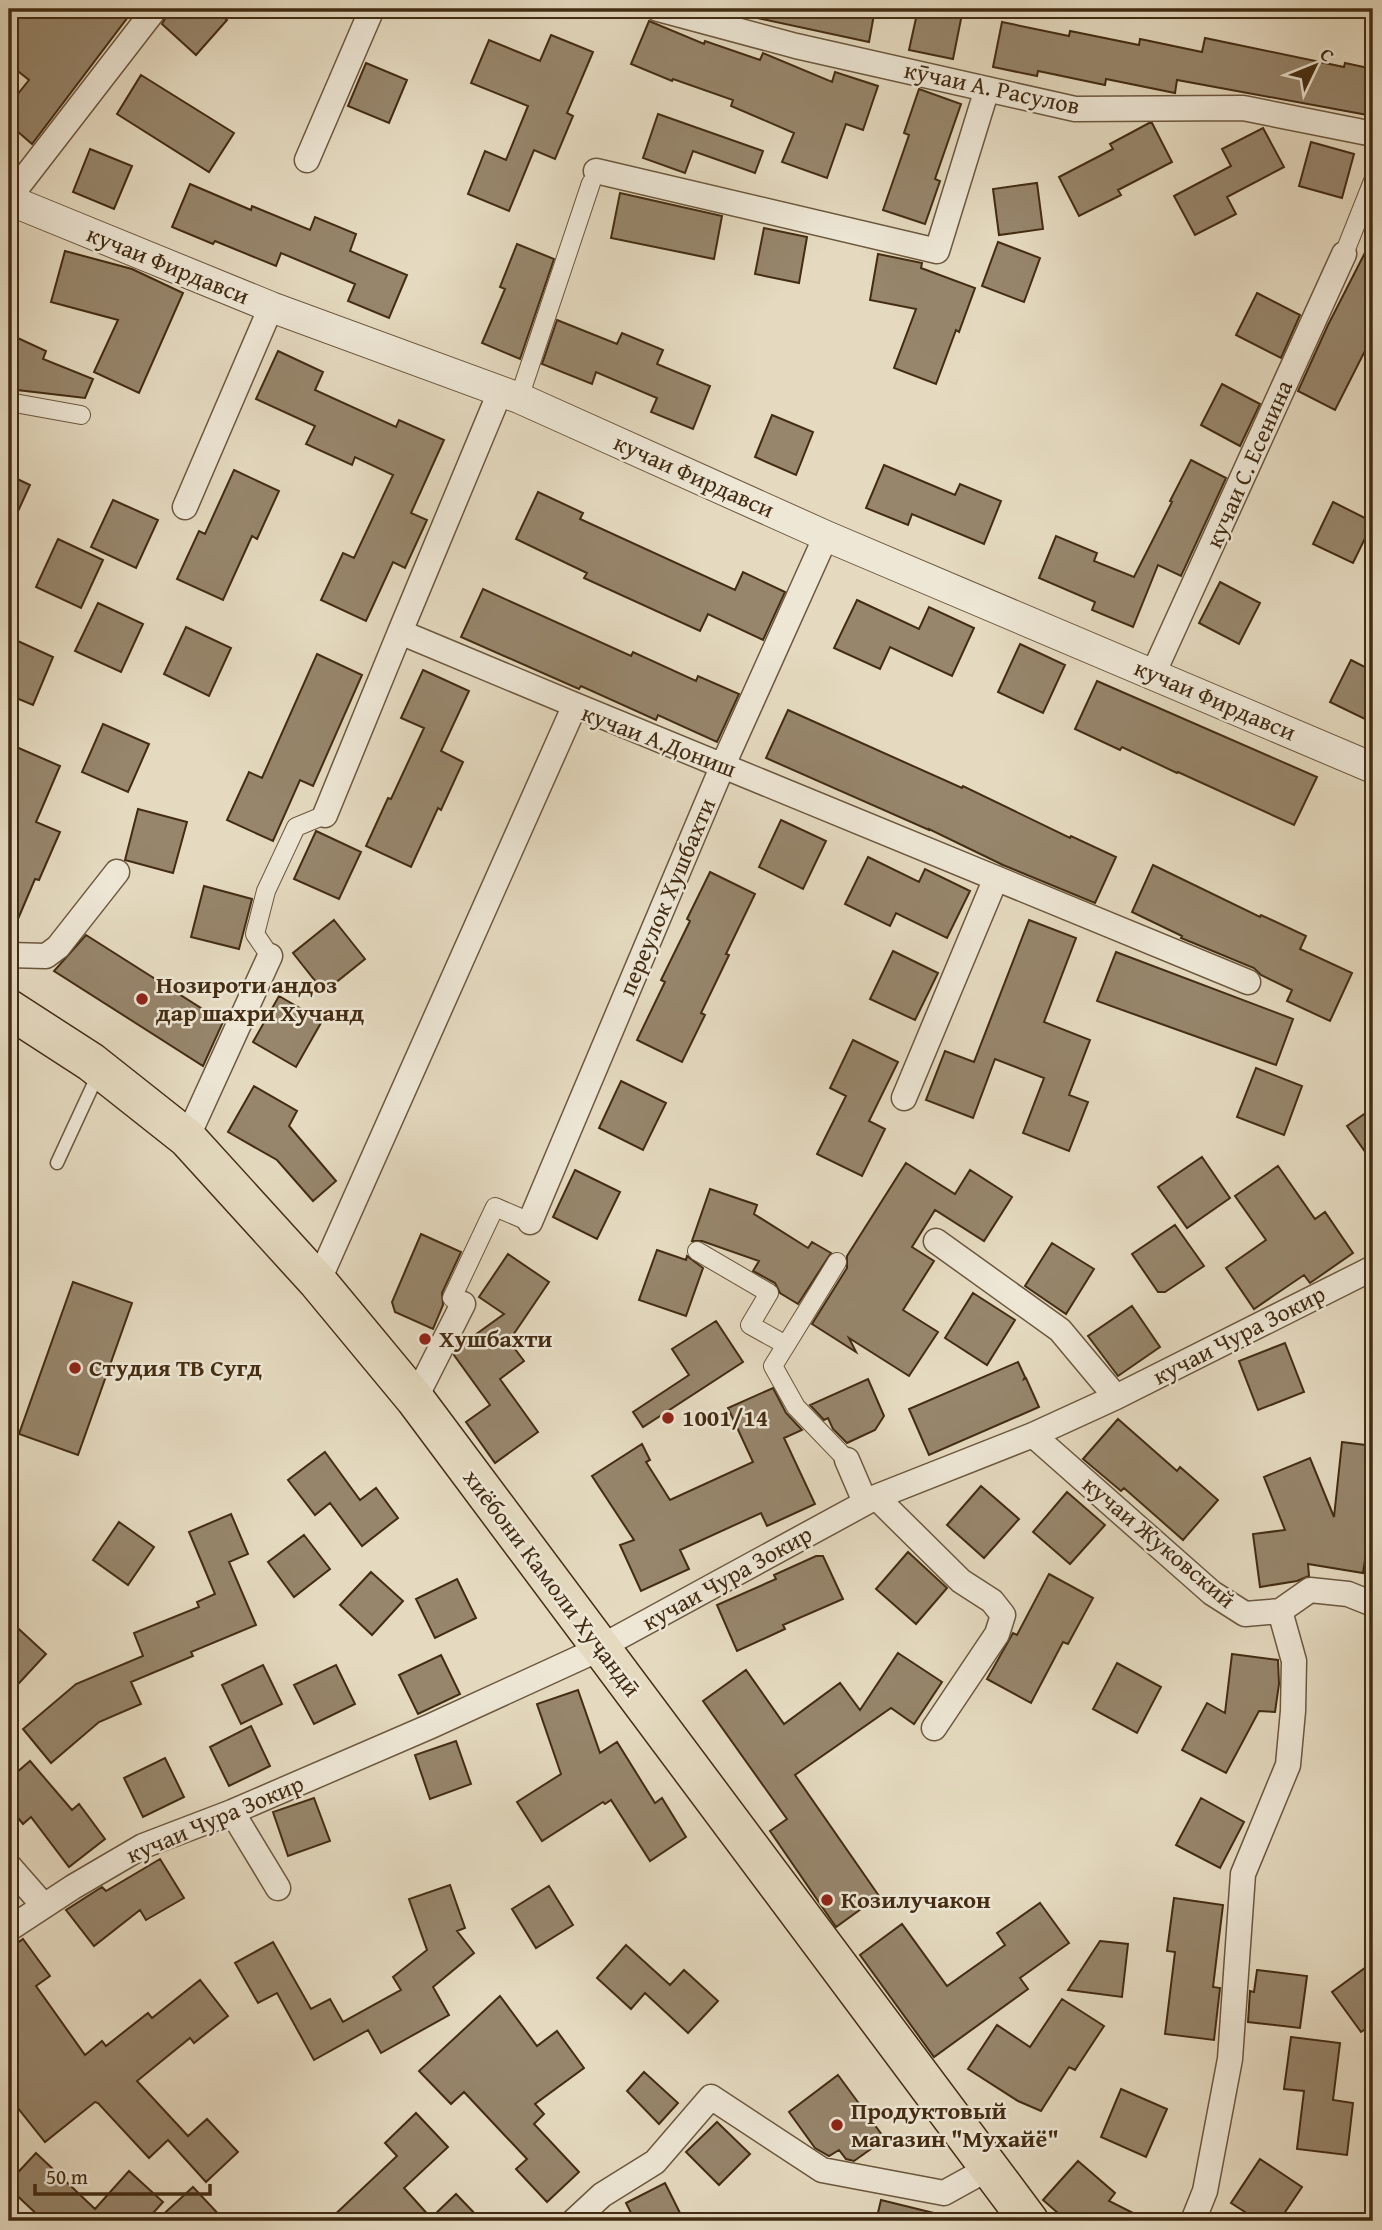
<svg xmlns="http://www.w3.org/2000/svg" width="1382" height="2230" font-family="'Gentium Book Plus',serif">
<style>
.building{fill:#97866c;stroke:#432c12;stroke-width:2}
.lines{fill:none;stroke-linecap:round;stroke-linejoin:round}
.service-casing{stroke:#6c583e;stroke-width:15}
.pedestrian-casing{stroke:#6c583e;stroke-width:20}
.minor-casing{stroke:#6c583e;stroke-width:27}
.tertiary-casing{stroke:#6c583e;stroke-width:32}
.primary-casing{stroke:#432c12;stroke-width:41}
.service{stroke:#eee7d6;stroke-width:12}
.pedestrian{stroke:#eee7d6;stroke-width:18}
.minor{stroke:#eee7d6;stroke-width:24}
.tertiary{stroke:#eee7d6;stroke-width:30}
.primary{stroke:#e5dac0;stroke-width:38}
.poi-dot{fill:#8f2418;stroke:#eee7d6;stroke-width:2.5}
.labels{text-anchor:middle;stroke-width:5;stroke-linejoin:round;paint-order:stroke}
.street-label{font-size:24px;fill:#432c12;stroke:#eee7d6}
.poi-label{font-size:24px;font-weight:bold;fill:#432c12;stroke:#eee7d6;text-anchor:start}
</style>
<rect width="100%" height="100%" fill="#e5dac0"/>
<filter id="stains"><feTurbulence type="fractalNoise" baseFrequency=".00286" numOctaves="4"/><feColorMatrix values="0 0 0 0 .2 0 0 0 0 .09 0 0 0 0 .02 0 0 0 .5 -.17"/></filter>
<radialGradient id="worn" r=".72"><stop offset=".6" stop-color="#630" stop-opacity="0"/><stop offset="1" stop-color="#630" stop-opacity=".3"/></radialGradient>
<path class="building" d="M9,9H134L32,144L9,124V105L29,80L9,64Z
M170,9H214L227,20L196,55L162,24Z
M754,9H875L869,42L753,17Z
M918,9H939L962,14L953,59L909,50Z
M649,21L704,44L705,41L760,60L763,53L832,82L835,72L878,86L863,130L846,124L827,178L782,162L794,133L731,106L733,100L673,79L672,81L631,64Z
M1002,22L1069,36L1070,31L1139,45L1140,39L1202,52L1205,38L1344,67L1345,63L1373,69V116L1177,80L1175,93L1106,79L1105,85L1038,71L1037,76L993,67Z
M551,35L593,52L567,113L573,116L555,159L534,150L509,211L468,194L485,151L506,160L528,106L471,83L489,40L540,61Z
M366,63L407,80L389,123L348,106Z
M141,75L234,133L209,172L117,114Z
M919,89L961,104L935,179L940,181L925,224L883,210L909,135L904,133Z
M658,114L763,151L755,173L693,151L685,173L643,158Z
M1149,123H1152L1172,162L1118,190L1121,195L1079,216L1059,177L1113,149L1110,144Z
M1263,128L1284,167L1227,197L1236,214L1195,235L1174,196L1231,166L1222,149Z
M1311,142L1354,154L1342,198L1299,186Z
M90,149L132,166L114,209L73,192Z
M1037,183L1043,229L999,235L993,189Z
M190,184L251,210L252,206L310,230L315,217L356,234L350,251L407,275L389,318L348,301L355,284L281,253L276,266L215,241L213,244L172,227Z
M620,193L722,216L714,259L611,238Z
M764,228L807,237L799,283L755,274Z
M1373,237V335L1335,410L1298,391L1328,325Z
M998,242L1040,258L1024,302L982,286Z
M517,244L554,259L520,359L482,343L505,289L500,287Z
M65,251L132,269L183,293L139,393L94,372L118,320L51,302Z
M878,254L922,263L921,268L975,288L959,332L956,330L936,384L894,368L916,309L870,300Z
M1257,293L1300,315L1281,358L1236,335Z
M557,320L617,344L622,333L663,350L657,364L710,386L693,429L651,412L657,398L596,372L592,384L542,364Z
M9,334L46,351L43,359L93,379L85,398L9,389Z
M278,351L323,372L315,390L396,427L399,420L444,440L411,513L427,520L405,568L393,562L366,621L321,600L343,553L354,558L393,475L355,457L352,465L306,444L315,426L256,399Z
M1222,384L1260,404L1240,446L1201,425Z
M772,415L813,432L796,475L755,457Z
M1191,460L1226,478L1181,576L1158,565L1133,627L1092,610L1095,602L1039,578L1056,536L1097,553L1094,561L1134,577L1172,502L1170,501Z
M884,465L955,495L960,484L1001,501L984,544L912,514L908,525L866,508Z
M234,470L279,491L257,539L252,536L223,600L177,579L199,531L205,534Z
M9,475L30,485L9,531Z
M538,492L583,513L580,519L735,590L743,572L785,592L763,640L708,614L700,631L584,578L587,573L516,539Z
M113,500L158,520L136,568L91,547Z
M1333,502L1373,522L1353,563L1313,544Z
M58,539L103,560L81,608L36,587Z
M1220,582L1260,603L1239,644L1199,623Z
M483,589L631,656L633,652L696,681L698,676L739,694L717,742L658,715L656,720L581,686L579,689L461,637Z
M857,600L919,629L929,607L974,628L952,676L890,647L880,669L834,648Z
M98,603L143,624L121,672L75,651Z
M186,627L231,648L209,696L164,674Z
M9,637L53,657L33,705L9,695Z
M1020,644L1065,665L1043,713L998,692Z
M317,654L362,675L313,786L300,780L273,841L227,820L249,772L262,778Z
M1351,660L1373,671V723L1330,702Z
M423,670L469,691L441,751L463,762L441,810L438,808L411,867L366,846L388,798L391,799L424,728L401,718Z
M1097,681L1317,777L1294,825L1178,772L1177,773L1122,747L1120,750L1075,729Z
M788,710L962,788L963,786L1070,838L1071,836L1116,857L1095,903L1003,865L929,829V830L766,758Z
M103,724L149,744L128,792L82,772Z
M14,746L60,766L36,822L60,832L39,880L35,879L9,940V825L17,804L9,800V759Z
M138,809L187,822L173,873L125,860Z
M781,820L826,841L803,889L759,867Z
M316,831L361,852L339,899L294,879Z
M868,857L919,882L925,869L970,891L947,938L896,913L890,926L845,904Z
M1153,865L1260,917L1261,915L1306,936L1300,949L1352,973L1330,1021L1287,1001L1292,990L1261,975L1254,968L1191,942L1181,938L1182,936L1132,912Z
M710,872L755,894L726,954L729,955L701,1013L705,1015L682,1062L637,1040L665,982L661,980L690,921L687,919Z
M204,886L252,899L239,949L191,937Z
M334,920L365,959L324,992L293,953Z
M1029,920L1076,938L1044,1022L1090,1040L1069,1095L1088,1102L1069,1151L1023,1133L1044,1078L995,1059L973,1118L926,1100L945,1051L974,1062Z
M86,935L223,1022L203,1066L54,971Z
M893,951L938,973L915,1020L870,999Z
M1116,952L1293,1019L1276,1065L1097,1001Z
M279,996L322,1021L296,1067L253,1042Z
M853,1040L898,1062L869,1121L885,1129L862,1176L817,1154L846,1096L830,1088Z
M1256,1068L1302,1086L1284,1135L1237,1117Z
M621,1081L666,1103L643,1150L599,1128Z
M254,1086L297,1111L289,1126L336,1181L313,1201L277,1160L228,1132Z
M1373,1108V1163L1347,1126Z
M1202,1157L1230,1198L1187,1228L1158,1187Z
M906,1163L955,1194L970,1170L1012,1197L984,1241L935,1210L912,1247L934,1261L903,1310L938,1332L909,1376L849,1338L856,1352L812,1324L847,1268V1256Z
M1278,1166L1315,1219L1325,1212L1353,1253L1310,1283L1304,1275L1254,1309L1226,1268L1266,1240L1235,1196Z
M575,1170L620,1192L597,1239L553,1217Z
M710,1189L757,1205L754,1214L808,1248L812,1242L831,1253L798,1304L780,1293L775,1283L753,1271L759,1261L702,1241H692Z
M1175,1225L1204,1266L1165,1292H1158L1132,1254Z
M421,1234L461,1252L442,1293L443,1305L433,1329L395,1312L392,1302Z
M1052,1243L1094,1269L1066,1314L1025,1286Z
M657,1250L686,1260L687,1256L703,1268L686,1316L639,1300Z
M508,1254L549,1282L509,1341L524,1361L500,1379L538,1432L495,1463L466,1422L490,1405L454,1355L457,1348L504,1314L479,1297Z
M73,1282L132,1303L78,1455L19,1434Z
M973,1293L1015,1320L987,1365L945,1338Z
M1132,1306L1160,1347L1118,1376L1088,1336Z
M716,1321L743,1362L643,1427L633,1412L689,1375L672,1349Z
M1285,1343L1304,1392L1258,1410L1239,1361Z
M1018,1362L1025,1377L1024,1379L1026,1378L1039,1407L929,1455L909,1409Z
M868,1379L884,1416L875,1430L847,1443L833,1429L828,1418L824,1420L810,1405Z
M773,1388L786,1413L802,1430L784,1438L815,1504L767,1526L761,1513L680,1550L689,1569L641,1591L620,1545L634,1540L592,1476L642,1444L650,1460L646,1462L670,1500L753,1462L728,1408Z
M1118,1419L1177,1471L1180,1467L1218,1500L1183,1540L1124,1488L1121,1491L1083,1459Z
M1342,1442L1373,1446V1509L1363,1573L1308,1564L1309,1576L1297,1581L1260,1587L1253,1534L1285,1530L1264,1477L1310,1458L1334,1517Z
M325,1452L360,1500L376,1488L398,1518L362,1546L330,1503L315,1515L288,1480Z
M981,1486L1019,1519L984,1558L947,1525Z
M1067,1492L1105,1525L1070,1564L1033,1532Z
M231,1514L248,1554L229,1562L256,1625L191,1652L193,1656L131,1682L141,1704L99,1722L51,1763L23,1729L76,1684L143,1656L134,1633L199,1607L197,1602L215,1594L189,1532Z
M119,1522L154,1547L128,1585L93,1560Z
M304,1535L330,1569L294,1597L268,1562Z
M908,1552L947,1588L916,1624L876,1589Z
M816,1556H823L843,1599L783,1625L785,1629L737,1651L717,1605L776,1579L774,1575Z
M371,1572L403,1601L372,1635L340,1605Z
M1049,1574L1093,1598L1068,1644L1063,1642L1031,1703L987,1679L1013,1633L1017,1635Z
M457,1579L476,1618L435,1638L416,1599Z
M9,1620L46,1654L9,1694Z
M898,1653L942,1682L914,1724L891,1708L795,1775L879,1896L836,1927L770,1831L787,1819L703,1701L746,1670L784,1724L840,1683L860,1710Z
M1232,1654L1278,1660L1279,1684L1275,1712L1259,1711L1226,1773L1182,1750L1207,1703L1225,1713Z
M441,1655L460,1694L418,1714L399,1675Z
M1117,1663L1161,1687L1137,1733L1093,1709Z
M263,1665L282,1704L241,1724L222,1685Z
M336,1665L355,1704L314,1724L294,1685Z
M578,1690L600,1753L617,1742L655,1803L662,1798L686,1837L650,1861L611,1800L605,1804L603,1802L542,1841L517,1802L561,1774L537,1704Z
M251,1726L270,1766L229,1786L210,1747Z
M456,1741L471,1784L430,1799L415,1755Z
M165,1758L184,1797L143,1817L124,1778Z
M30,1761L72,1810L79,1804L105,1839L69,1867L31,1817L23,1824L9,1807V1779Z
M314,1798L330,1841L288,1856L273,1812Z
M1201,1798L1244,1822L1220,1868L1176,1845Z
M160,1859L184,1898L146,1920L140,1910L94,1946L66,1910L102,1887L106,1891Z
M450,1885L465,1928L457,1931L474,1953L433,1987L449,2015L381,2053L368,2030L314,2060L277,1993L258,2003L235,1963L273,1942L311,2009L330,1999L343,2022L401,1990L393,1977L427,1950L409,1899Z
M549,1886L573,1925L536,1948L512,1909Z
M1174,1898L1223,1905L1213,1987L1220,1988L1214,2040L1165,2034L1175,1952L1167,1951Z
M1040,1903L1069,1943L1020,1978L1028,1989L934,2057L860,1955L902,1924L947,1986L1005,1945L997,1933Z
M23,1939L50,1976L36,1986L85,2055L102,2041L106,2046L148,2013L152,2018L200,1980L228,2016L194,2043L190,2038L137,2081L188,2136L207,2119L238,2152L206,2182L168,2140L149,2158L98,2103L95,2102L45,2142L9,2097V1949Z
M1100,1941L1128,1944L1122,1997L1068,1990Z
M626,1945L670,1985L684,1970L718,2001L688,2033L645,1993L631,2009L597,1978Z
M1373,1962V2024L1361,2032L1332,1992Z
M1257,1970L1307,1976L1300,2028L1248,2022L1250,1991L1254,1992Z
M500,1996L537,2046L557,2031L584,2068L535,2104L544,2114L534,2124L579,2172L547,2202L516,2169L527,2159L464,2092L451,2104L419,2071Z
M1062,1999L1104,2026L1075,2070L1069,2067L1041,2111L1018,2101L968,2069L997,2025L1030,2047Z
M1291,2037L1340,2043L1333,2100L1353,2103L1347,2155L1297,2149L1304,2091L1284,2089Z
M644,2072L678,2103L659,2124L627,2091Z
M838,2075L885,2139L854,2161L846,2159L839,2150L829,2156L815,2148L789,2112Z
M1121,2089L1167,2109L1146,2157L1101,2137Z
M416,2113L448,2147L404,2188L431,2218L456,2194L482,2221H328L397,2156L385,2143Z
M717,2122L750,2154L719,2185L686,2152Z
M36,2153L95,2209L129,2171L163,2202L146,2221H44L9,2188V2182Z
M1260,2159L1302,2187L1279,2221H1259L1231,2203Z
M1078,2161L1115,2193L1109,2201L1149,2221H1067L1043,2200Z
M665,2183L684,2221H635L626,2203Z
M193,2187L225,2221H156Z
M881,2200L938,2214L937,2221H876Z"/>
<g class="lines">
<defs>
<path id="service" d="M57,1163L94,1083"/>
<path id="pedestrian" d="M1344,254L1373,181
M519,398L591,183
M9,402L81,415
M270,956L255,934L266,891L296,827L325,815
M697,1251L769,1293L750,1325L786,1345L773,1366L796,1407L847,1460
M463,1304L452,1298L495,1207L530,1222
M786,1345L837,1262"/>
<path id="minor" d="M658,9L796,46L1075,109L1243,108L1373,134
M307,160L372,9
M596,171L937,251L987,89
M9,198L155,9
M500,392L400,632L575,705
M185,507L271,307
M1153,674L1344,254
M325,815L400,632
M9,955L46,956L58,947L117,872
M904,1098L996,878
M187,1138L270,956
M530,1222L723,765L826,536
M936,1241L1060,1330L1116,1397
M318,1282L575,705L1248,982
M415,1399L463,1304
M1033,1435L1212,1593L1245,1614L1280,1611L1310,1590L1348,1594L1373,1604
M847,1460L865,1502
M876,1497L961,1581L992,1601L1003,1615L997,1634L934,1728
M232,1812L278,1888
M9,1866L44,1906
M9,1929L73,1887L143,1846L232,1812L431,1726L586,1655L876,1497L1033,1435L1116,1397L1373,1268
M574,2221L602,2195L655,2162L711,2097L822,2170L944,2193L973,2177
M1193,2221L1205,2191L1230,2059L1243,1874L1288,1765L1293,1711L1294,1661L1280,1611"/>
<path id="tertiary" d="M9,200L271,307L519,398L826,536L1373,768"/>
<path id="primary" d="M9,1009L91,1062L187,1138L318,1282L415,1399L1029,2221"/>
</defs>
<use href="#service" class="service-casing"/>
<use href="#pedestrian" class="pedestrian-casing"/>
<use href="#minor" class="minor-casing"/>
<use href="#tertiary" class="tertiary-casing"/>
<use href="#primary" class="primary-casing"/>
<use href="#service" class="service"/>
<use href="#pedestrian" class="pedestrian"/>
<use href="#minor" class="minor"/>
<use href="#tertiary" class="tertiary"/>
<use href="#primary" class="primary"/>
</g>
<g class="poi-dot">
<circle cx="142" cy="999" r="7"/>
<circle cx="425" cy="1339" r="7"/>
<circle cx="75" cy="1368" r="7"/>
<circle cx="668" cy="1418" r="7"/>
<circle cx="827" cy="1900" r="7"/>
<circle cx="837" cy="2125" r="7"/>
</g>
<g class="labels">
<g class="street-label">
<text transform="translate(992 88) rotate(12)" y="8">кӯчаи А. Расулов</text>
<text transform="translate(168 265) rotate(22)" y="8">кучаи Фирдавси</text>
<text transform="translate(1249 464) rotate(-66)" y="8">кучаи С. Есенина</text>
<text transform="translate(694 476) rotate(24)" y="8">кучаи Фирдавси</text>
<text transform="translate(1215 700) rotate(23)" y="8">кучаи Фирдавси</text>
<text transform="translate(659 741) rotate(21)" y="8">кучаи А.Дониш</text>
<text transform="translate(667 897) rotate(-67)" y="8">переулок Хушбахти</text>
<text transform="translate(1239 1335) rotate(-27)" y="8">кучаи Чура Зокир</text>
<text transform="translate(1159 1542) rotate(40)" y="8">кучаи Жуковский</text>
<text transform="translate(727 1578) rotate(-29)" y="8">кучаи Чура Зокир</text>
<text transform="translate(552 1583) rotate(53)" y="8">хиёбони Камоли Хуҷандӣ</text>
<text transform="translate(215 1819) rotate(-23)" y="8">кучаи Чура Зокир</text>
</g>
<g class="poi-label">
<text x="156" y="993">Нозироти андоз<tspan x="156" dy="28">дар шахри Хучанд</tspan></text>
<text x="439" y="1347">Хушбахти</text>
<text x="89" y="1376">Студия ТВ Сугд</text>
<text x="682" y="1426">1001/14</text>
<text x="841" y="1908">Козилучакон</text>
<text x="851" y="2119">Продуктовый<tspan x="851" dy="28">магазин "Мухайё"</tspan></text>
</g>
</g>
<rect width="1382" height="2230" fill="none" stroke="#e5dac0" stroke-width="35"/>
<rect x="10" y="10" width="1361" height="2209" fill="none" stroke="#432c12" stroke-width="3.5"/>
<rect x="18" y="18" width="1347" height="2195" fill="none" stroke="#432c12" stroke-width="2"/>
<g transform="translate(1315 66) rotate(47)" stroke="#eee7d6" stroke-width="5" paint-order="stroke">
<path d="M0-5L12 26L0 18L-12 26Z" fill="#432c12"/>
<text y="-10" font-size="19" font-weight="bold" text-anchor="middle" fill="#432c12">С</text>
</g>
<path d="M35 2184v10h175v-10" fill="none" stroke="#432c12" stroke-width="3.5"/>
<text x="46" y="2184" font-size="21" fill="#432c12" stroke="#eee7d6" stroke-width="5" paint-order="stroke">50 m</text>
<rect width="100%" height="100%" filter="url(#stains)"/>
<rect width="100%" height="100%" fill="url(#worn)"/>
</svg>
